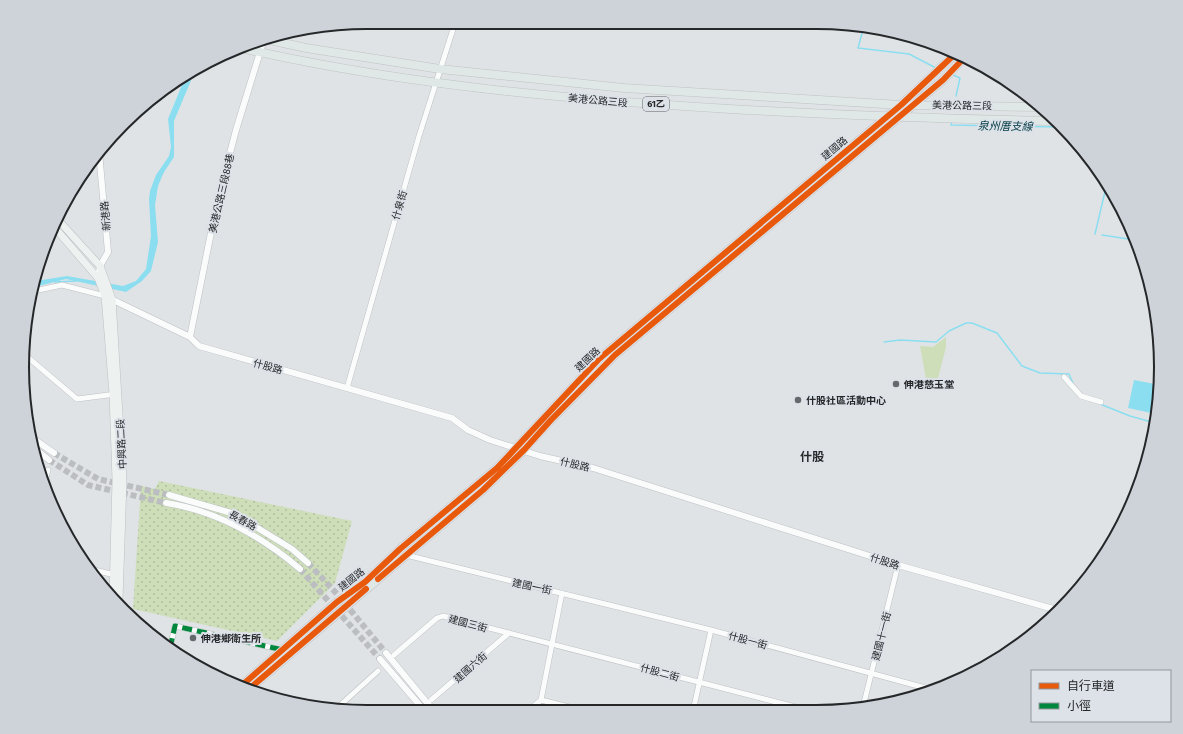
<svg xmlns="http://www.w3.org/2000/svg" width="1183" height="734" font-family="'Fira Sans','Noto Sans TC',sans-serif">
<style>
.green{fill:#cddeb9}
.park{fill:url(#park-dots)}
.water{fill:#8bdef0}
.lines{fill:none;stroke-linecap:round;stroke-linejoin:round}
.stream{stroke:#8bdef0;stroke-width:1.5}
.tertiary-tunnel{stroke:#bbbdc0;stroke-width:6;stroke-dasharray:6 3;stroke-linecap:butt}
.minor-casing{stroke:#bdc0c2;stroke-width:6}
.tertiary-casing{stroke:#bdc0c2;stroke-width:7}
.secondary-casing{stroke:#bdc0c2;stroke-width:8}
.primary-casing{stroke:#c0c1c3;stroke-width:9}
.minor{stroke:#fafbfb;stroke-width:5}
.tertiary{stroke:#fafbfb;stroke-width:6}
.secondary{stroke:#edf1f0;stroke-width:7}
.primary{stroke:#dfe8e6;stroke-width:8}
.quiet{stroke:#00873e;stroke-width:5;stroke-dasharray:10 5;stroke-linecap:butt}
.cycleway-casing{stroke:#dde2e9;stroke-width:8}
.cycleway{stroke:#e8590c;stroke-width:6}
.poi-dot{fill:#66696b;stroke:#dde2e9;stroke-width:1.5}
.labels{text-anchor:middle;stroke-width:4;stroke-linejoin:round;paint-order:stroke}
.shield{fill:#dde2e9;stroke:#5c5f63;stroke-width:1}
.shield-label{font-size:9px;font-weight:bold;fill:#252729}
.street-label{font-size:10px;fill:#252729;stroke:#dde2e9}
.poi-label{font-size:10px;font-weight:bold;fill:#252729;stroke:#dde2e9;text-anchor:start}
.water-label{font-size:11px;font-style:italic;fill:#003a44;stroke:#dde2e9}
.quarter-label{font-size:12px;font-weight:bold;fill:#252729;stroke:#dde2e9}
.rim{fill:none;stroke:#252729;stroke-width:2}
</style>
<defs>
<pattern id="park-dots" width="8" height="8" patternUnits="userSpaceOnUse"><rect width="8" height="8" fill="#cddeb9"/><path d="M2 2h.1M6 6h.1" fill="none" stroke="#b0be9f" stroke-width="1.8" stroke-linecap="round"/></pattern>
</defs>
<rect width="100%" height="100%" fill="#e0e3e6"/>
<path class="green" d="M946,337V347L935,390H928L920,346L933,347Z"/>
<path class="park" d="M159,481L352,521L335,583L277,641L133,609L141,486L155,489Z"/>
<path class="water" d="M195,71L174,121V157L164,172L158,186L155,205L158,242L151,271L142,281L126,292L66,279L35,287L36,281L67,276L123,286L136,281L146,269L151,236L149,199L150,191L156,175L169,156L171,147L168,119L186,75Z
M1134,380L1160,385L1156,414L1128,408Z"/>
<g class="lines">
<path class="stream" d="M864,26L858,48L909,54L936,68
M953,75L960,78L956,96
M952,122L951,125L1062,127
M1065,130L1064,137L1077,142
M1095,234L1107,183
M1102,235L1135,240
M55,282L76,281
M884,342L900,340L936,342L949,331L966,323H972L997,333L1022,366L1040,373L1069,374L1075,388
M1100,404L1130,416L1155,423"/>
<path class="tertiary-tunnel" d="M54,453L98,479L169,495
M49,460L88,485L166,503
M308,563L338,595L386,653
M300,569L380,659"/>
<defs>
<path id="minor" d="M34,291L62,285L105,296
M24,354L77,399L116,394
M22,367L29,359
M1064,377L1081,396L1101,402
M347,388L419,136L455,23
M45,482L48,470
M406,555L711,630L933,690
M90,569L115,575
M170,648L175,626L283,650
M394,655L437,618L443,616L811,711
M431,700L509,633
M541,700L581,710
M863,707L898,565
M336,709L378,671
M529,710L541,700L562,593
M693,711L711,630"/>
<path id="tertiary" d="M98,278L100,266L108,252L99,152
M109,298L190,337L199,346L452,418L468,430L490,440L540,456L593,468L898,565L1057,610
M190,337L217,203L236,130L264,39
M31,437L54,453
M33,447L49,460
M169,495L235,514L292,549L308,563
M166,503C217,511 261,536 300,569
M386,653L433,710
M380,659L423,709"/>
<path id="secondary" d="M59,221L100,266L112,299L123,481L119,600
M55,228L98,278L105,296L113,394L116,480L113,594"/>
<path id="primary" d="M265,39L306,48L440,69L624,88L901,105L1040,107
M241,48C402,85 566,99 730,109C839,115 947,119 1055,121
M240,687L337,602L365,582L400,549L497,468L599,359L901,105L956,53
M249,689L483,490L524,450L551,420L615,355L943,80L964,58"/>
</defs>
<use href="#minor" class="minor-casing"/>
<use href="#tertiary" class="tertiary-casing"/>
<use href="#secondary" class="secondary-casing"/>
<use href="#primary" class="primary-casing"/>
<use href="#minor" class="minor"/>
<use href="#tertiary" class="tertiary"/>
<use href="#secondary" class="secondary"/>
<use href="#primary" class="primary"/>
<path class="quiet" d="M170,648L175,626L283,650"/>
<defs>
<path id="cycleway" d="M378,579L483,490L524,450L551,420L615,355L943,80L964,58
M240,687L337,602L365,582L400,549L497,468L599,359L901,105L956,53
M249,689L366,589"/>
</defs>
<use href="#cycleway" class="cycleway-casing"/>
<use href="#cycleway" class="cycleway"/>
</g>
<g class="poi-dot">
<circle cx="896" cy="384" r="4"/>
<circle cx="798" cy="400" r="4"/>
<circle cx="193" cy="638" r="4"/>
</g>
<g class="labels">
<rect class="shield" x="643" y="97" width="26" height="14" rx="3"/>
<g class="shield-label">
<text x="656" y="107">61乙</text>
</g>
<g class="street-label">
<text transform="translate(598 100) rotate(5)" y="4">美港公路三段</text>
<text transform="translate(962 105) rotate(1)" y="4">美港公路三段</text>
<text transform="translate(834 148) rotate(-40)" y="4">建國路</text>
<text transform="translate(221 193) rotate(-77)" y="4">美港公路三段88巷</text>
<text transform="translate(399 205) rotate(-74)" y="4">什泉街</text>
<text transform="translate(105 216) rotate(-95)" y="4">新港路</text>
<text transform="translate(587 359) rotate(-44)" y="4">建國路</text>
<text transform="translate(268 366) rotate(15)" y="4">什股路</text>
<text transform="translate(121 444) rotate(-93)" y="4">中興路二段</text>
<text transform="translate(575 464) rotate(13)" y="4">什股路</text>
<text transform="translate(243 520) rotate(28)" y="4">長春路</text>
<text transform="translate(885 561) rotate(18)" y="4">什股路</text>
<text transform="translate(351 579) rotate(-38)" y="4">建國路</text>
<text transform="translate(532 586) rotate(12)" y="4">建國一街</text>
<text transform="translate(468 623) rotate(15)" y="4">建國三街</text>
<text transform="translate(881 636) rotate(-76)" y="4">建國十一街</text>
<text transform="translate(748 640) rotate(15)" y="4">什股一街</text>
<text transform="translate(470 667) rotate(-41)" y="4">建國六街</text>
<text transform="translate(660 672) rotate(15)" y="4">什股二街</text>
</g>
<g class="poi-label">
<text x="904" y="388">伸港慈玉堂</text>
<text x="806" y="404">什股社區活動中心</text>
<text x="201" y="642">伸港鄉衛生所</text>
</g>
<g class="water-label">
<text transform="translate(1005 126) rotate(1)" y="4">泉州厝支線</text>
</g>
<g class="quarter-label">
<text x="812" y="461">什股</text>
</g>
</g>
<path d="M0 0H1183V734H0ZM367 29H816A338 338 0 0 1 1154 367V367A338 338 0 0 1 816 705H367A338 338 0 0 1 29 367V367A338 338 0 0 1 367 29Z" fill="#ced3da" fill-rule="evenodd"/>
<path class="rim" d="M367 29H816A338 338 0 0 1 1154 367V367A338 338 0 0 1 816 705H367A338 338 0 0 1 29 367V367A338 338 0 0 1 367 29Z"/>
<rect x="1031" y="670" width="140" height="52" fill="#dde2e9" stroke="#93979c"/>
<rect x="1039" y="683" width="20" height="6" fill="#e8590c" stroke="#93979c"/>
<text x="1067" y="690" font-size="12" fill="#252729">自行車道</text>
<rect x="1039" y="703" width="20" height="6" fill="#00873e" stroke="#93979c"/>
<text x="1067" y="710" font-size="12" fill="#252729">小徑</text>
</svg>
